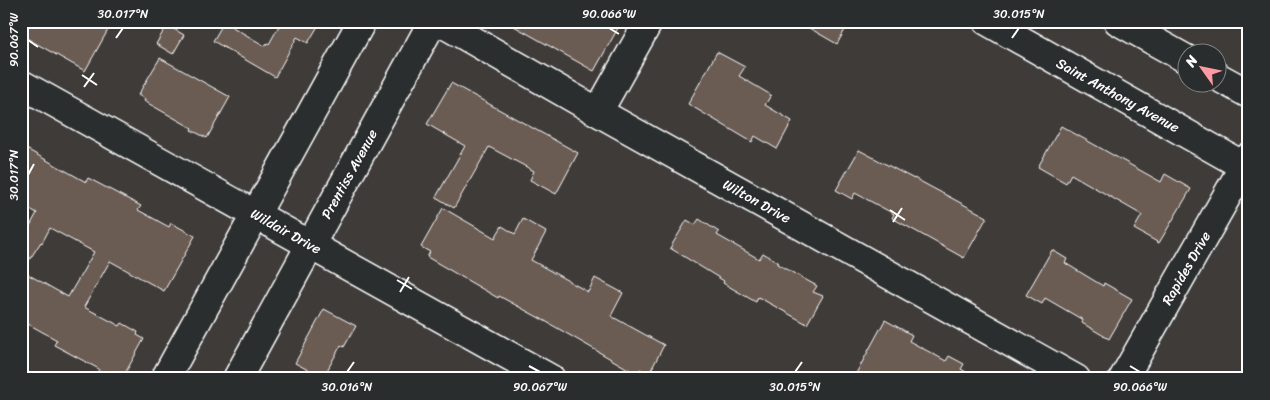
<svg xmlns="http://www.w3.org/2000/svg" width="1270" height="400" font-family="Sriracha,sans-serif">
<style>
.building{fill:#6b5b53;stroke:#fff;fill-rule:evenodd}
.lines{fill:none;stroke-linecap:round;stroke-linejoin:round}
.minor-casing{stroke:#fff;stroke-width:31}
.minor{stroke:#2a2d2e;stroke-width:28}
.ticks{fill:none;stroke:#fff;stroke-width:2}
.labels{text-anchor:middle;stroke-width:4;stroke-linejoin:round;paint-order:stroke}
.street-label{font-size:14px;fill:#fff;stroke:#2a2d2e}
.neatline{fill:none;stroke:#fff;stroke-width:2}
.ticks-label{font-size:12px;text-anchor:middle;fill:#fff}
</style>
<rect width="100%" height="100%" fill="#3e3b39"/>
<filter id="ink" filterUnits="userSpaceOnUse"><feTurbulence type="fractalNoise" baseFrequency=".02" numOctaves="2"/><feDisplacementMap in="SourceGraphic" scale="10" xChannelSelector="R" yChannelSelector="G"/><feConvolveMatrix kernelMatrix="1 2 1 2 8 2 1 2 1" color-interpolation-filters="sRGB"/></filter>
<g filter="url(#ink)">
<path class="building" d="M21,21H113L85,71L21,35Z
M270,21H321L308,43L297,37L275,77L213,41L224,22L265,46L267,43L269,44L279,26Z
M505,21H622L594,71Z
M797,21H850L837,44Z
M167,25L184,35L173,54L156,44Z
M717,52L745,67L739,76L771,95L765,105L792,121L777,149L755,136L752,142L688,104Z
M160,58L230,97L207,138L191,130L192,128L144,101L145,99L138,95Z
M451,83L578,153L556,194L530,180L534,171L489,147L454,208L436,197L465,146L427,124Z
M1061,126L1161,182L1165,174L1191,189L1159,243L1134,229L1142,215L1071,174L1066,183L1038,167Z
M21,146L86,182L88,178L141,206L138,210L169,227L171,223L195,236L164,291L110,261L84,307L120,326L122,323L138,332L137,335L144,339L122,379H108L97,373L99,369L54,345L57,340L21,320V242L37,213L21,204ZM50,228L94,252L68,297L22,271L41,242L42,243Z
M859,150L914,179V178L987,217L964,258L892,218L894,214L855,193L852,199L836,190Z
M443,208L495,238L502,226L515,234L523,219L546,232L531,260L588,292L595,278L623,293L611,316L664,345L649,374L640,369L637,374L545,321L499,296L498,298L427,257L430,252L421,247Z
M699,219L719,232L717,235L759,259L763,253L778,262L777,264L817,286L813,292L823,296L807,324L758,297L756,302L754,301L723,283L724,281L670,248L687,220L695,225Z
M1052,250L1067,259L1065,263L1103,286L1104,283L1132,299L1109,339L1082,323L1083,320L1045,298L1042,304L1026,295Z
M324,309L356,326L344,347L341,345L323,378L295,363Z
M885,320L912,335L909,341L946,361L949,356L964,364L961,369L978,379H853Z"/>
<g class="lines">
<defs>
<path id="minor" d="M439,21L598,112L1076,379
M987,21L1249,169
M1118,21L1188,60
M1218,77L1249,94
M21,84L551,379
M598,112L649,21
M165,379L362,21
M237,379L433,21
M1123,379L1249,157"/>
</defs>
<use href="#minor" class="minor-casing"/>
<use href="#minor" class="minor"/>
</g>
</g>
<path class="ticks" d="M609,28L619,34M116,38L123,28M1012,38L1019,28M28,40L38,47M82,75L97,85M84,87L94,73M28,175L34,164M890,210L905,220M893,222L902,208M397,280L412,289M400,292L409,277M529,366L540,372M1130,366L1140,372M347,372L354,362M795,372L802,362"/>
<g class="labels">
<g class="street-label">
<text transform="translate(1118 95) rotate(29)" y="5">Saint Anthony Avenue</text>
<text transform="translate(349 174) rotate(-61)" y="5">Prentiss Avenue</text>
<text transform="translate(757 201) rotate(29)" y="5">Wilton Drive</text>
<text transform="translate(286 231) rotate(29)" y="5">Wildair Drive</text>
<text transform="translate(1186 268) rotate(-60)" y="5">Rapides Drive</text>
</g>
</g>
<rect width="1270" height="400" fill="none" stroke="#2a2d2e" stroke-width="55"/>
<g transform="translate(1202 68) rotate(303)"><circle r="24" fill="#2a2d2e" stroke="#7f8182"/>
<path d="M0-4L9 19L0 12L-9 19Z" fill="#ff9aa2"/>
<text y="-8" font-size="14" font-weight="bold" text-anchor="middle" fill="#ffffff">N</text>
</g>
<rect x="28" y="28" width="1214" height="344" class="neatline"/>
<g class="ticks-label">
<text x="123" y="18">30.017°N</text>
<text x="609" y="18">90.066°W</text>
<text x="1019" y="18">30.015°N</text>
<text transform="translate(14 40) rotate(-90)" y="4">90.067°W</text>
<text transform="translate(14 175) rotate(-90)" y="4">30.017°N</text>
<text x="347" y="391">30.016°N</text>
<text x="540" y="391">90.067°W</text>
<text x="795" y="391">30.015°N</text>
<text x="1140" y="391">90.066°W</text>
</g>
</svg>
